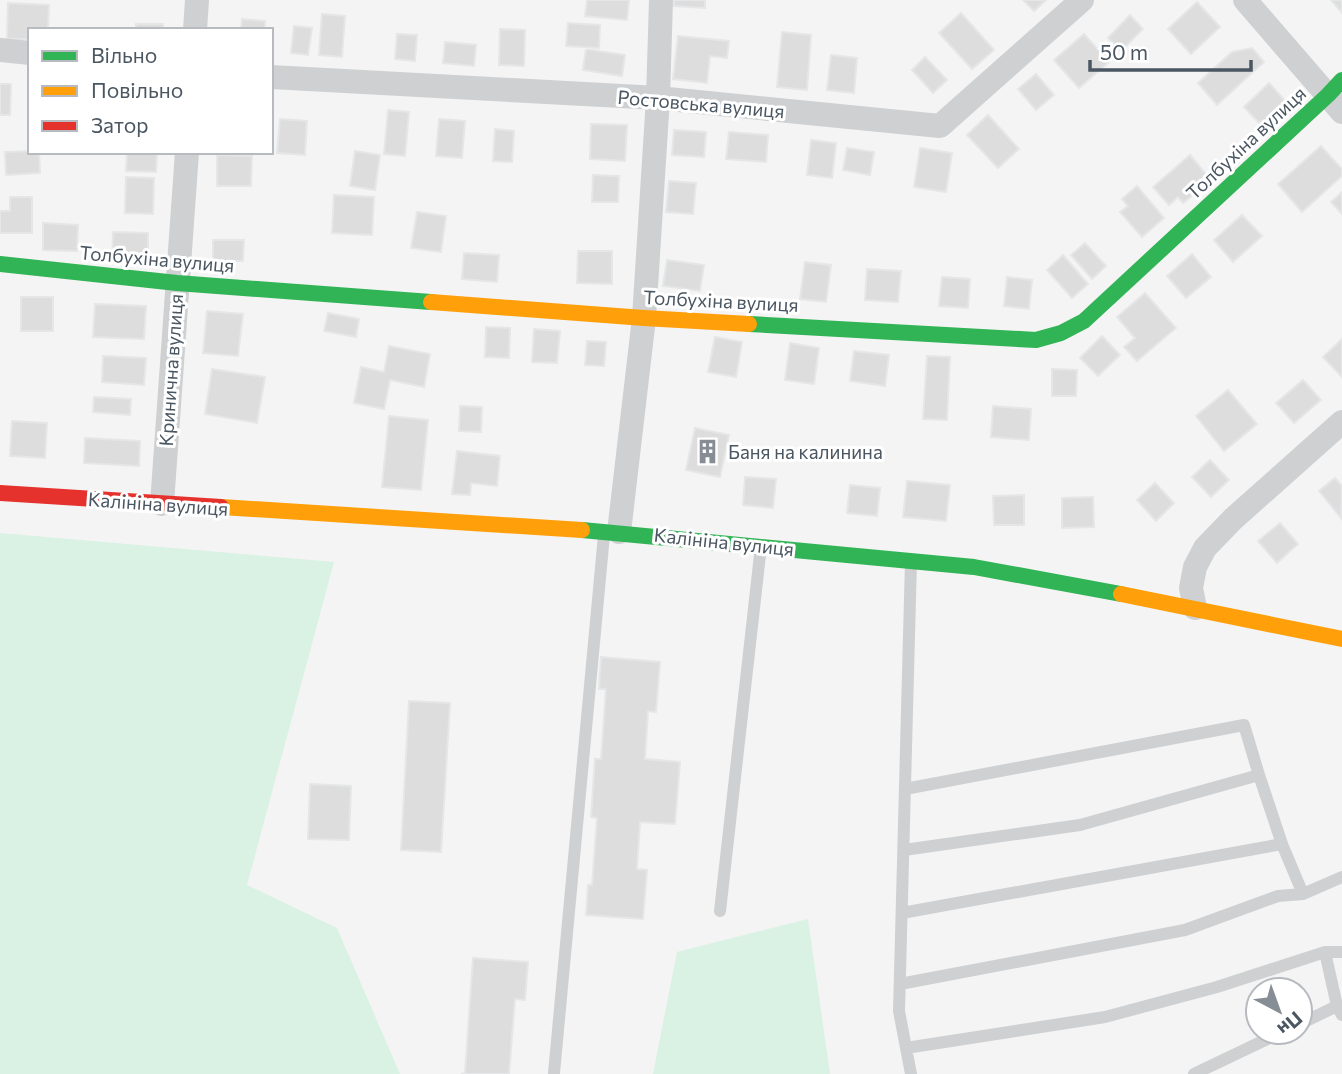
<svg xmlns="http://www.w3.org/2000/svg" width="1342" height="1074" font-family="Commissioner,sans-serif">
<style>
.green{fill:#d9f2e3}
.building{fill:#ddddde;stroke:#e5e6e7;stroke-width:2}
.lines{fill:none;stroke-linecap:round;stroke-linejoin:round}
.lane{stroke:#ced0d2;stroke-width:12}
.street{stroke:#ced0d2;stroke-width:24}
.fast{stroke:#30b455;stroke-width:16}
.slow{stroke:#ff9f0a;stroke-width:16}
.jam{stroke:#e5322d;stroke-width:16}
.labels{text-anchor:middle;stroke-width:6;stroke-linejoin:round;paint-order:stroke}
.street-label{font-size:19px;fill:#4a5661;stroke:#fff}
.poi-label{font-size:19px;fill:#4a5661;stroke:#fff;text-anchor:start}
</style>
<rect width="100%" height="100%" fill="#f4f4f4"/>
<path class="green" d="M0,533L334,562L247,885L337,928L400,1074H0Z
M808,919L830,1074H653L677,952Z"/>
<path class="building" d="M587,0H629L627,20L585,16Z
M674,0H705V8L674,6Z
M1023,0H1046L1034,11Z
M1331,0H1342V13Z
M1197,2L1220,27L1191,54L1168,29Z
M8,3L49,5L48,30H30V39H7Z
M961,13L994,50L972,69L939,33Z
M322,14L345,16L342,57L319,55Z
M1130,15L1143,29L1121,51L1108,38Z
M242,19L265,21V30H241Z
M568,23L600,25L599,48L566,46Z
M136,24H163V30H136Z
M294,26L312,28L308,55L291,53Z
M500,29L525,30L524,66L499,65Z
M782,32L811,35L807,90L777,87Z
M397,34L417,35L415,61L395,59Z
M1084,34L1109,62L1079,88L1054,60Z
M678,36L729,41L727,58L710,56L707,83L673,79Z
M445,42L476,45L474,66L443,63Z
M1252,48L1264,62L1217,105L1198,83L1232,52Z
M586,49L625,55L622,76L583,70Z
M831,55L857,58L854,93L827,90Z
M925,57L947,80L933,93L912,70Z
M1036,74L1054,95L1036,110L1018,89Z
M1269,83L1288,104L1263,127L1244,107Z
M0,84H11L10,115H0Z
M388,110L409,112L405,156L384,154Z
M988,115L1019,149L998,168L967,135Z
M280,119L307,121L305,155L277,153Z
M439,119L465,121L462,158L436,156Z
M591,124L627,125L625,161L590,159Z
M495,129L514,131L512,162L493,161Z
M674,130L706,132L704,157L672,155Z
M729,132L768,135L766,162L726,159Z
M811,140L836,143L832,178L807,175Z
M1321,146L1342,169V176L1302,212L1278,184Z
M847,148L874,152L870,175L843,170Z
M920,148L952,153L946,192L914,187Z
M30,151L39,152L40,173L6,175L5,152Z
M355,151L380,155L375,190L350,186Z
M127,152H157L156,172L126,171Z
M217,155L252,156L251,186H217Z
M1190,155L1211,180L1183,203L1178,197L1169,205L1153,187Z
M593,175L619,176L618,202H592Z
M126,177L154,178L153,214L125,213Z
M669,181L696,183L693,214L666,212Z
M1137,186L1164,218L1142,237L1120,212L1128,206L1122,199Z
M1342,192V214L1331,202Z
M334,195L374,197L372,235L332,233Z
M10,197H32V233H0V211H10Z
M417,212L446,216L441,252L411,248Z
M1242,215L1262,236L1233,262L1214,240Z
M43,223L78,225L77,251L43,250Z
M113,232L148,233V261L112,260Z
M213,240H244L243,261H213Z
M1085,243L1106,266L1092,279L1071,255Z
M578,251H612V284L577,283Z
M464,253L499,255L497,282L462,279Z
M1192,254L1211,277L1186,298L1167,276Z
M1063,255L1088,284L1072,298L1047,270Z
M667,260L704,265L700,291L663,286Z
M805,262L831,265L826,302L800,299Z
M867,269L901,271L898,302L865,300Z
M942,277L970,279L968,308L939,306Z
M1007,277L1032,280L1029,309L1004,306Z
M1145,293L1176,328L1137,361L1124,347L1135,338L1117,317Z
M21,297H53V331H21Z
M95,304L146,306L144,339L93,337Z
M207,311L243,314L238,356L203,353Z
M328,313L359,319L356,337L324,331Z
M486,327L510,328L509,358L485,357Z
M534,329L560,331L557,363L532,362Z
M1102,336L1120,355L1098,376L1080,358Z
M715,337L742,342L736,377L708,372Z
M1342,339V377L1323,357Z
M587,341L606,342L604,366L585,365Z
M790,343L819,348L814,384L785,380Z
M389,346L430,354L424,387L390,380L384,409L354,403L361,367L384,372Z
M854,351L889,355L885,386L850,381Z
M103,356L146,358L144,385L102,382Z
M927,356L950,357L947,420L923,419Z
M212,369L265,377L257,423L205,414Z
M1052,369L1077,370L1076,396H1052Z
M1303,380L1321,400L1294,423L1276,403Z
M1228,390L1257,424L1224,451L1196,416Z
M94,397L131,399L130,415L93,412Z
M460,406L482,407L481,432L459,431Z
M993,406L1031,409L1029,440L991,437Z
M389,416L428,420L421,490L382,487Z
M12,421L47,423L45,458L10,456Z
M695,428L729,435L720,477L686,470Z
M85,438L140,441L139,466L84,463Z
M457,451L500,456L497,486L471,483L470,495L452,494Z
M1210,460L1229,480L1211,497L1192,477Z
M745,477L776,479L773,508L743,505Z
M1335,478L1342,486L1341,518L1319,491Z
M907,481L950,485L946,521L903,517Z
M1155,483L1174,503L1156,521L1137,500Z
M850,485L880,488L877,516L847,513Z
M1024,495V525H994L993,496Z
M1093,497L1094,527L1062,528V498Z
M1280,523L1298,544L1277,563L1258,541Z
M601,657L660,662L656,712L648,711L645,759L680,762L675,824L640,822L637,869L647,870L643,919L586,915L588,885H592L597,818L591,817L595,759H601L606,689H599Z
M409,701L450,703L441,852L401,850Z
M310,784L351,786L349,840L308,839Z
M473,958L528,962L525,1000L515,999L509,1074H461L465,1073Z"/>
<g class="lines">
<path class="lane" d="M905,789L1244,725L1259,775
M904,850L1080,825L1259,775L1282,844
M1303,894L1342,877
M720,911L761,546
M1325,952H1342
M900,984L1185,930L1278,896L1303,894L1282,844L902,913
M1300,1024L1337,1006L1342,1015
M906,1048L1105,1017L1217,987L1325,952L1337,1006
M554,1073L604,535
M911,1074L899,1011L911,561
M1194,1074L1282,1032"/>
<path class="street" d="M1245,0L1342,112
M195,30L197,0
M0,50L30,53
M271,77L658,98L940,126L1082,0
M162,504L187,152
M619,532L644,318L658,98L661,0
M1195,608L1191,588L1195,567L1205,548L1233,519L1342,422"/>
<path class="fast" d="M0,264L177,283L431,302
M749,324L1036,340L1061,333L1084,321L1328,95L1342,80
M582,530L974,567L1121,594"/>
<path class="slow" d="M431,302L644,318L749,324
M221,507L582,530
M1121,594L1342,639"/>
<path class="jam" d="M0,493L221,507"/>
</g>
<defs>
<symbol id="building-bare" viewBox="-9 -9 18 18"><path d="M-4-6H4V6H1V3H-1V6H-4ZM-2.5-4.3h1.7v1.8h-1.7ZM.8-4.3h1.7v1.8H.8ZM-2.5-1h1.7V.8h-1.7ZM.8-1h1.7V.8H.8Z" fill="#868d94" stroke="#fff" stroke-width="2.5" paint-order="stroke"/></symbol>
</defs>
<g fill-rule="evenodd">
<use href="#building-bare" x="690" y="434" width="35" height="35"/>
</g>
<g class="labels">
<g class="street-label">
<text transform="translate(701 104) rotate(5)" y="7">Ростовська вулиця</text>
<text transform="translate(1246 143) rotate(-43)" y="7">Толбухіна вулиця</text>
<text transform="translate(157 259) rotate(5)" y="7">Толбухіна вулиця</text>
<text transform="translate(721 301) rotate(3)" y="7">Толбухіна вулиця</text>
<text transform="translate(171 370) rotate(-86)" y="7">Кринична вулиця</text>
<text transform="translate(158 504) rotate(4)" y="7">Калініна вулиця</text>
<text transform="translate(724 542) rotate(6)" y="7">Калініна вулиця</text>
</g>
<g class="poi-label">
<text x="728" y="459">Баня на калинина</text>
</g>
</g>
<rect x="28" y="28" width="245" height="126" fill="#ffffff" stroke="#b7bbc0" stroke-width="2"/>
<rect x="42" y="51" width="35" height="10" fill="#30b455" stroke="#b7bbc0" stroke-width="2"/>
<text x="91" y="63" font-size="21" fill="#4a5661">Вільно</text>
<rect x="42" y="86" width="35" height="10" fill="#ff9f0a" stroke="#b7bbc0" stroke-width="2"/>
<text x="91" y="98" font-size="21" fill="#4a5661">Повільно</text>
<rect x="42" y="121" width="35" height="10" fill="#e5322d" stroke="#b7bbc0" stroke-width="2"/>
<text x="91" y="133" font-size="21" fill="#4a5661">Затор</text>
<g transform="translate(1279 1011) rotate(139)"><circle r="33" fill="#ffffff" stroke="#b7bbc0" stroke-width="2"/>
<path d="M0-5L12 26L0 18L-12 26Z" fill="#868d94"/>
<text y="-10" font-size="19" font-weight="bold" text-anchor="middle" fill="#4a5661">Пн</text>
</g>
<path d="M1090 60v10h161v-10" fill="none" stroke="#4a5661" stroke-width="3.5"/>
<text x="1100" y="60" font-size="21" fill="#4a5661" stroke="#ffffff" stroke-width="5" paint-order="stroke">50 m</text>
</svg>
